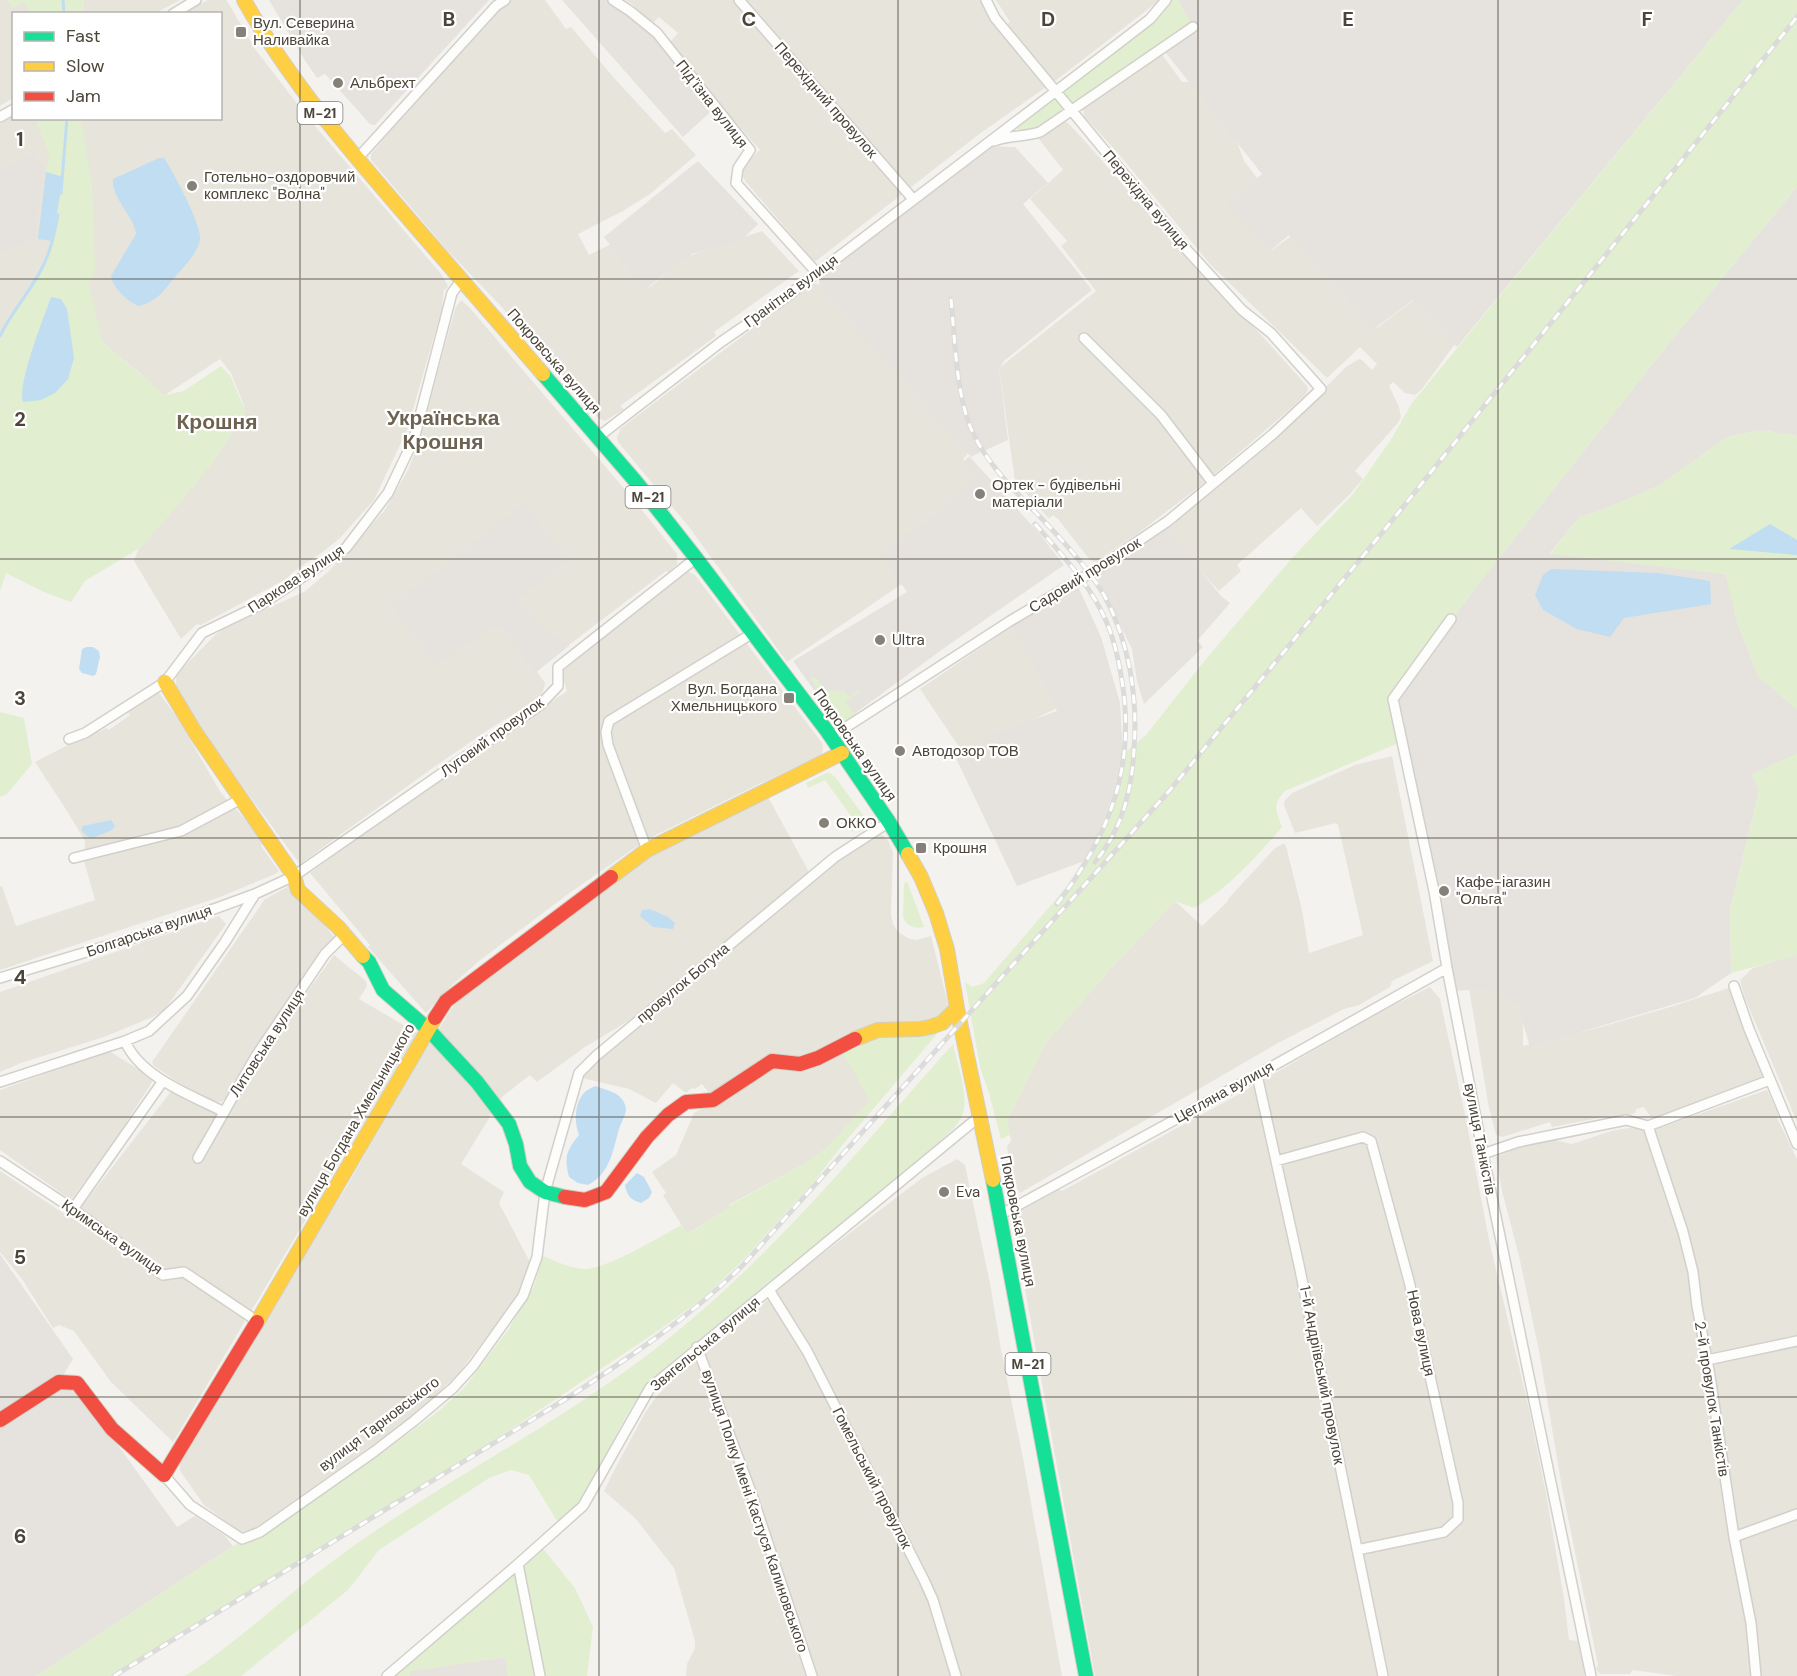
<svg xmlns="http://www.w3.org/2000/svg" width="1797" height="1676" font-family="'DM Sans',sans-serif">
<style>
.residential{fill:#e7e4dc}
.industrial{fill:#e6e2de}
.green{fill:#e1eecf}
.water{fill:#c0ddf1}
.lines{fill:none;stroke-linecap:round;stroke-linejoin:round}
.stream{stroke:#c0ddf1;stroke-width:3}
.street-casing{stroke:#d2d0cb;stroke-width:12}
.fast-casing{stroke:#d3cfc5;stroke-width:16}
.slow-casing{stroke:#d3cfc5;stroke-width:16}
.jam-casing{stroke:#d3cfc5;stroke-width:16}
.street{stroke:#fdfdfc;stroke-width:9}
.fast{stroke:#16e098;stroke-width:14}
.slow{stroke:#ffcf43;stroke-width:14}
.jam{stroke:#f24e42;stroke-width:14}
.rail-casing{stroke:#dbdbda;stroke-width:5}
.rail{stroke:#fff;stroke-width:3;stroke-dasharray:9;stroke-linecap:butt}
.grid{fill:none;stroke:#4b4439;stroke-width:1.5;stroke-opacity:0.55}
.poi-dot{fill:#868178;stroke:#fff;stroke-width:2}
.labels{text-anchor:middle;stroke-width:4.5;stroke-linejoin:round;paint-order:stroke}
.shield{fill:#fff;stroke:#817c74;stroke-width:1.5}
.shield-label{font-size:14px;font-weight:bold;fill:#4b4439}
.poi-label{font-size:15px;fill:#4b4439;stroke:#fff;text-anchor:start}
.street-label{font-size:15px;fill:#4b4439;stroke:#fff}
.district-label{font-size:21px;font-weight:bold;fill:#6e6250;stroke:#fff}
.grid-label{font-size:20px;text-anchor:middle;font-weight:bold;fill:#4b4439;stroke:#fff;stroke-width:4.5;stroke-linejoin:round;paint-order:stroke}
</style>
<rect width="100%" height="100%" fill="#f4f2ee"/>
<path class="residential" d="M0,0H8L13,7L24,2L32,13L14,14L13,98L0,106Z
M84,0H180L156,13L83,14Z
M208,0H226L229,4L255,49L309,119L441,274L448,286L446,290L444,289L442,309L407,430L374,500L340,538L324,551L293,572L286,579L201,625L197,624L181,639L134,561L140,544L232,431L244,405L231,373L220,359L168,393L160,401L142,375L104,344L101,337L0,343V124L13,116L14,118H220V14L184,13Z
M509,0H545L566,29L571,27L615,79L665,133L672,129L696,155L650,194L623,211L578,234L589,255L611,244L650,287L686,257L762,231L799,271L714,332L716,336L620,406L624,409L605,421L598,418L499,304L447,250L371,160V154L393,127L494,13Z
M625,0H980L998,31L1010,22L996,0H1160L1059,78L978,135L816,261L812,259L745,181L741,171L747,161L760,150L708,91L709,88L670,42L678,33L659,17L653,23L632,4Z
M1161,53L1182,82H1193L1234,134L1244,161L1261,183L1232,206L1272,250L1291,236L1347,293L1377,328L1415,299L1455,344L1422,389L1415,395L1405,393L1393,382L1389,386L1399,407L1401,417L1397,424L1355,471L1363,479L1349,495L1317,526L1301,508L1237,565L1241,571L1219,591L1163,529L1302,411L1346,367L1359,359L1362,360L1372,370L1377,364L1360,347L1327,378L1210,264L1117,152L1084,116L1083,106Z
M1064,122H1067L1083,139L1181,251L1264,338L1307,386L1308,389L1306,394L1290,409L1204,483L1137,534L1095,562L1090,560L1058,519L1053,515L1049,519L1015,481L999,368L1096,291L1061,246L1067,241L1030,199L1063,170L1039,139Z
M813,283L823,285L973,448L963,459L978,478L882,556L902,584L787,662L689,527L618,442L617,437L621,428Z
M461,300L469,307L633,499L677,554V564L669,572L666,571L536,670L545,683L543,692L537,700L491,728L434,767L300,864L239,782L190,713L176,687V675L214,636L240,617L266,609L304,592L328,572L385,510L408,470L418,445L450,327L456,307Z
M687,571L695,575L822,743L823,750L821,755L757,785L656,835L633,849L571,892L479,961L451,986L426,1013L368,947L370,945L310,873L418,794L567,691L562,675L564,670Z
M1020,621L1057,708L973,750L970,745L961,750L920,689Z
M157,690L178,719L221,793L264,840L261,846L279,871L275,874L220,897L0,970V887L2,886L16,926L95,900L84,861L85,841L67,811L35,762L97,730L99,732L106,728L109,730L130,715L127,711Z
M1392,756L1433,961L1392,981L1390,987L1359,1005L1344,1009L1278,1043L1020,1193L1012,1179L1007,1146L1011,1141L1007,1121L1045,1044L1113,966L1175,901L1202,926L1228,901V899L1275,848L1283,844H1285L1287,850L1302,910L1309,953L1363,935L1338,825L1336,823L1295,833L1284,805L1285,800L1292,793L1355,765Z
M768,797L808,870V873L675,982L650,1005L625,1023L585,1047L537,1082L530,1075L502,1097L461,1164L504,1192L499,1203L532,1266L512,1304L457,1375L434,1397L435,1399L408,1420L255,1528L244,1532L236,1529L204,1505L180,1471L179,1461L306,1250L347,1186L416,1065L452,1008L463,996L649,857L684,837Z
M882,835L888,840L893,852L891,914L893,924L898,932L910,939L916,940L931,936L950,1012L827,1148L802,1165L729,1205L730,1208L687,1234L663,1195L666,1193L652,1172L676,1155L694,1113L715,1101L702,1084L695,1089L692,1088L686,1093L673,1083L656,1103L629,1089L582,1078L583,1074L592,1061L816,878L855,849L877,836Z
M289,886L310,911L312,909L334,937L272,1025L229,1095L221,1102L212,1101L181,1084L154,1066L152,1062L265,899Z
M219,916L226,924L165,1009L155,1016L104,1037L21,1063L0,1072V992Z
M1797,954V1122L1745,998L1740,980L1753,968Z
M334,955L366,981L367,986L359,999L417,1033L173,1442L111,1382L74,1331L59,1325L53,1328L22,1279L0,1252V1171L72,1219L173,1089L225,1118L268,1046Z
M1491,985L1523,1004V1046L1597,1028L1670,1007L1732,987L1730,991L1764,1077L1663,1117L1650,1116L1644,1107L1636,1109L1635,1113L1629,1115L1604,1117L1552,1127L1550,1122L1502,1137L1496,1135L1489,1108L1469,988Z
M1430,987L1440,999L1466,1119L1489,1240L1529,1409L1547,1499L1564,1599L1569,1640L1578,1641L1584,1670V1676H1095L1013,1223L1014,1217L1016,1213L1058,1189L1062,1191L1232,1098L1378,1013Z
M109,1051L151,1077L152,1082L113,1143L71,1200L0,1150V1090Z
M1767,1090L1779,1116L1777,1118L1797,1159V1676H1676L1633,1670L1630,1674H1600L1596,1669L1598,1665L1562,1488L1539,1351L1519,1256L1502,1191L1496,1157L1527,1144L1554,1140L1572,1144L1611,1131L1635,1127H1662Z
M957,1159L965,1165L990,1283L1001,1350L1023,1458L1062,1676H686L687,1664L695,1648V1641L674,1568L636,1519L604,1491L617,1465L645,1413L656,1397L672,1380L744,1322L777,1291L812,1262L922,1178Z"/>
<path class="industrial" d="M269,0H489L375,125L370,124L325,74L317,78L306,62Z
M562,0H613L657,33L716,107L683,137Z
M1178,0H1743L1457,347L1413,300L1374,329L1289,235L1270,251L1227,205L1262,174L1162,48L1193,27Z
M983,146L1015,147L1048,183L1023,204L1092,290L1004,361L999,369L1008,440L970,457L1038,532L1064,565L947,646L839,725L793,661L907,592L880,554L925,521L977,477L963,462L970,456L821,290L817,273Z
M33,152L43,169L34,239L0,255V170Z
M698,161L758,224L741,241L692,254L644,290L604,237Z
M1797,187V436L1761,430L1727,437L1660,485L1602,510L1580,517L1550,553L1726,574L1738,625L1758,676L1797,709V754L1752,774L1759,791L1730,910L1731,973L1695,998L1530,1047L1518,1006L1492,989L1452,991L1393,699L1473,591L1674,337Z
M524,503L568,560L518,599L548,634L570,645L535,673L499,626L479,635L435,666L391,604L429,578Z
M1163,524L1221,596L1230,603L1197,641L1203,647L1144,704L1137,681L1132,649L1094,571Z
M1076,582L1101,637L1120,703L1123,754L1113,796L1095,842L1084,861L1017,886L954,754L972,747L997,733L1057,711L1010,621Z
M0,1254L73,1359L59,1382L77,1383L112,1437L177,1527L195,1516L224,1535L233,1546L36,1676H0Z
M506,1657L508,1676H410L409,1671Z"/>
<path class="green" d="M8,0H84L83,13H32L24,2L13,7Z
M1166,0H1178L1193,27L1040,132L1007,128L1119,43Z
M1743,0H1797V187L1674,337L1473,591L1393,699L1401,742L1285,791C1272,805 1276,810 1282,827C1256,857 1229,888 1194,908L1175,901L1113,966L1045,1044L1007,1121L1010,1135L1001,1139L989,1093L980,1067L965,982L972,987L984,983L1076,876L1097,839L1113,796L1123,754L1146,735L1206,659L1294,556L1353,494L1392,438L1412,403Z
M35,119H81L92,185L95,270L89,285L101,337L104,344L165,395L184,391L221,366L231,377L246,412L211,465L169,516L140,548L85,581L71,602L44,592L6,573L0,591V336C12,311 32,290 44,264C56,237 59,206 63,177L46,172L49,154Z
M1761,430L1797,436V709L1758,676L1738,625L1725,574L1550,554L1580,517L1602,510L1660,485L1727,437Z
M813,677L818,680L826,690L844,691L849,697L860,690L861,691L846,702L853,712L859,713L845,722L837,723L831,716V706L810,678Z
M0,712L24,718L32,764L7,794L0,797Z
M1797,754V955L1731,973L1730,911L1759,791L1752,774Z
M827,773H830L835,777L866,819L865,826L859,832L857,829L851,832V816L825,780L808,788L806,783Z
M907,881L924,927C914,929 907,927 903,917L904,884Z
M943,1027L844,1143L811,1185L740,1263L703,1298L662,1328L463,1461L112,1676H36L238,1543L252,1538L288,1517L381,1454L439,1411L465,1387L508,1330L534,1286L543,1256C555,1261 569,1268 583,1269C606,1270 659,1237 682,1225L688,1234L730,1208L729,1206L802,1165L827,1148L870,1100L841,1050L879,1034Z
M953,1044C957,1064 971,1100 961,1118C956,1128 946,1135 938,1143C872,1198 806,1253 739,1308C709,1334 675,1355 649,1384C611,1426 602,1487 559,1524L529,1475L511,1470L489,1478L379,1550L348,1590L241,1676H185C229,1648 267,1613 308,1580C323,1568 340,1556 356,1544C456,1474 567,1419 663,1343C772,1257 861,1147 953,1044Z
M540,1545L575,1588L593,1627L587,1676H508L505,1657L410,1671V1676H387Z"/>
<path class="water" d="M159,158H164C173,171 202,226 200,239C198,254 183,267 174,278C163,292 157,301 139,306C128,302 113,288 111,276L136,234C136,219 111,198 113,179Z
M46,172L63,177L52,241L38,239Z
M51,297L61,299L67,309L74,358L68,379L55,393L41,400L23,402C17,384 44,317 51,297Z
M1770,524L1797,540V555L1729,549Z
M1551,569L1658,573L1710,581L1711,604L1624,618L1610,637L1577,629L1543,610L1535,595L1543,575Z
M87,647H93L99,651L100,657L96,674L93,676L82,673L79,669L82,649Z
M111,820L115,826L112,830L92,838L87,836L81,830L83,826Z
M650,909L668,917L675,923L673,929L653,927L640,916L642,910Z
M595,1086C603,1089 615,1091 621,1098C631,1110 623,1117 619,1129C613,1150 610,1174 588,1185L578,1183L569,1177C564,1157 566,1151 579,1135C574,1123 574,1101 586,1091C588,1089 592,1088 595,1086Z
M637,1173L644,1177L652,1192L649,1198L641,1203C630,1200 627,1195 625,1185Z"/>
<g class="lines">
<path class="stream" d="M63,0L64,14
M61,193L67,118
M0,336C12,311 32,290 44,264C51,249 55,232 58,215"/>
<defs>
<path id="street" d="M613,0L630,11L657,33L750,150L738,168L736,183L817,273
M739,0L913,199
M173,14L196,0
M0,117L14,109
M994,141C1009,135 1025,137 1040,132L1193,27
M357,159L496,6L505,0
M1084,338L1161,415L1213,483
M598,437L721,342L782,300L1119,43L1150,19L1166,0
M1451,619L1393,699L1434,891L1447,968L1483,1154L1591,1676
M831,737L1010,621L1094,571L1168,521L1273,434L1321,389L1271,333L1242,310L1187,250L995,18L986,0
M69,739L85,733L165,682L202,633L262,604L346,548L388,493L414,439L452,293L461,281
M647,850L608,745L606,732L609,721L753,633
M74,858L181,831L241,799
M0,978L143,935L255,894L294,876L540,705L558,686V667L696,558
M1734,986L1749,1029L1797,1144
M125,1041C140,1077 191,1095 224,1112
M1257,1075L1299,1265L1383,1676
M0,1082L125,1041L149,1031L187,996L225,942L255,894
M1648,1126L1683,1232L1693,1272L1697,1306L1710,1376L1734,1537L1751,1623L1756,1676
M1483,1154L1518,1142L1626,1120L1648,1126L1770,1080
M198,1158L256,1056L325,954L345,934
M0,1161L73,1209L163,1275L184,1272L257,1321
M1276,1161L1363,1137L1371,1141L1409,1281L1458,1503V1519L1444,1532L1357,1550
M73,1209L163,1081
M1000,1215L1257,1075L1447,968
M769,1290L807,1351L924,1580L933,1600L956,1676
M697,1347L751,1492L812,1676
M1707,1360L1797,1341
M164,1475L190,1505L242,1539L260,1532L375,1451L414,1421L453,1388L473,1366L523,1296L537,1257L545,1192L579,1073L596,1056L835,857L889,822
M1734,1537L1797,1514
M518,1564L540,1676
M387,1676L518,1564L583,1506L650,1388L980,1116"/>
<path id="fast" d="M543,374L637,483L696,558L827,731L889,822L908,854
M363,956L369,962L383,990L428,1029L477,1082L509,1124L516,1144L520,1166L530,1182L545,1192L565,1197
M993,1180L1086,1676"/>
<path id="slow" d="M244,0C287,77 345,145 402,211C449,266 496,320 543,374
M165,682L195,732L294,876L298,890L338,927L363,956
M908,854L921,877L936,913L947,949L957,1008L993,1180
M611,877L647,850L842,753
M855,1039L878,1030L920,1029L930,1027L942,1023L957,1008
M257,1322L435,1018"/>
<path id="jam" d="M435,1018L446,1001L611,877
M565,1197L585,1200L606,1192L647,1137L668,1115L686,1102L713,1100L772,1061L800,1064L818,1058L855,1039
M0,1420L59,1382L77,1383L112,1429L164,1475L257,1322"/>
</defs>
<use href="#street" class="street-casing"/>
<use href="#fast" class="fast-casing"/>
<use href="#slow" class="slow-casing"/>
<use href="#jam" class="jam-casing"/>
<use href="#street" class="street"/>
<use href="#fast" class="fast"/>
<use href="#slow" class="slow"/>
<use href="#jam" class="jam"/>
<defs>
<path id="rail" d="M951,299C955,339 956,398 973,433C989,467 1018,494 1044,521C1065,543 1088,568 1104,595C1129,641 1138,696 1134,749C1132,790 1122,830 1095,862
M1035,524C1061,554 1091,585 1107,623C1114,640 1118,657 1121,675C1137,764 1111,833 1057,904
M114,1676L569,1397C630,1357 690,1317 742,1266L1170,790L1386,528L1797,17"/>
</defs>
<use href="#rail" class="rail-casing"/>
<use href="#rail" class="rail"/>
</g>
<path class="grid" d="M300,0V1676M599,0V1676M898,0V1676M1198,0V1676M1498,0V1676M0,279H1797M0,559H1797M0,838H1797M0,1117H1797M0,1397H1797"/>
<g class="poi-dot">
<rect x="235" y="26" width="12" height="12" rx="3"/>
<circle cx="338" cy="83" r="6"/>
<circle cx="192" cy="186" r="6"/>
<circle cx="980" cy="494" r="6"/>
<circle cx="880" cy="640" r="6"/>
<rect x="783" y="692" width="12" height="12" rx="3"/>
<circle cx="900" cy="751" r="6"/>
<circle cx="824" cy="823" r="6"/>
<rect x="915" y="842" width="12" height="12" rx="3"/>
<circle cx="1444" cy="891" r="6"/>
<circle cx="944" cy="1192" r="6"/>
</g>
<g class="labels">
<g class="shield">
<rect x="297.5" y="102" width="45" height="22" rx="4.5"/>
<rect x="625.5" y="486" width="45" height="22" rx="4.5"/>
<rect x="1005.5" y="1353" width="45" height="22" rx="4.5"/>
</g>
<g class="shield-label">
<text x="320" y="118">М-21</text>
<text x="648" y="502">М-21</text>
<text x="1028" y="1369">М-21</text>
</g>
<g class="poi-label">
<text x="253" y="28">Вул. Северина<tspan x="253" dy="17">Наливайка</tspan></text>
<text x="350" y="88">Альбрехт</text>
<text x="204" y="182">Готельно-оздоровчий<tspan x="204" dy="17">комплекс "Волна"</tspan></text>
<text x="992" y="490">Ортек - будівельні<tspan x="992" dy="17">матеріали</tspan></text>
<text x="892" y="645">Ultra</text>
<text x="777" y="694" text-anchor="end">Вул. Богдана<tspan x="777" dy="17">Хмельницького</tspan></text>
<text x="912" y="756">Автодозор ТОВ</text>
<text x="836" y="828">ОККО</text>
<text x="933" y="853">Крошня</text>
<text x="1456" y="887">Кафе-іагазин<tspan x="1456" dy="17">"Ольга"</tspan></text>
<text x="956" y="1197">Eva</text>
</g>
<g class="street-label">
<text transform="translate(826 100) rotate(49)" y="5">Перехідний провулок</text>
<text transform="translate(712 104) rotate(52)" y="5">Підʼїзна вулиця</text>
<text transform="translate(1146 200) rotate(50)" y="5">Перехідна вулиця</text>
<text transform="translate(791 291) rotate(-36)" y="5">Гранітна вулиця</text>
<text transform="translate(554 361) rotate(49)" y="5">Покровська вулиця</text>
<text transform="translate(1085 575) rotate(-32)" y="5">Садовий провулок</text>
<text transform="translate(296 579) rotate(-33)" y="5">Паркова вулиця</text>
<text transform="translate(492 737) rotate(-36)" y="5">Луговий провулок</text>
<text transform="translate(855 745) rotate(55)" y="5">Покровська вулиця</text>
<text transform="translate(149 931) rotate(-19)" y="5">Болгарська вулиця</text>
<text transform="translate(683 983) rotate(-40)" y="5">провулок Богуна</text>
<text transform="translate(267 1043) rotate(-57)" y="5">Литовська вулиця</text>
<text transform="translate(1224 1092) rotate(-29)" y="5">Цегляна вулиця</text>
<text transform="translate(356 1120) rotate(-60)" y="5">вулиця Богдана Хмельницького</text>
<text transform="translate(1480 1139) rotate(79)" y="5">вулиця Танкістів</text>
<text transform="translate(1018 1221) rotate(79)" y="5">Покровська вулиця</text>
<text transform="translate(112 1237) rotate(35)" y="5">Кримська вулиця</text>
<text transform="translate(1421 1333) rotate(78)" y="5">Нова вулиця</text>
<text transform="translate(705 1344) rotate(-40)" y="5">Звягельська вулиця</text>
<text transform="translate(1322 1375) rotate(79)" y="5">1-й Андріївський провулок</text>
<text transform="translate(1712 1399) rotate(81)" y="5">2-й провулок Танкістів</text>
<text transform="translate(379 1424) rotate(-37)" y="5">вулиця Тарновського</text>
<text transform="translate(872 1478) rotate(63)" y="5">Гомельський провулок</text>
<text transform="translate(755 1511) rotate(71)" y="5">вулиця Полку Імені Кастуся Калиновського</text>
</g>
<g class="district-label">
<text x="443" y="425">Українська<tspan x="443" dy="24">Крошня</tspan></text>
<text x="217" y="429">Крошня</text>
</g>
</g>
<g class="grid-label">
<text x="449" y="26">B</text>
<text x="749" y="26">C</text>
<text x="1048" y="26">D</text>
<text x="1348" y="26">E</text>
<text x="1647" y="26">F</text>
<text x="20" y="146">1</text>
<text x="20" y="426">2</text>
<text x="20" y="705">3</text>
<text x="20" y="984">4</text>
<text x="20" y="1264">5</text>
<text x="20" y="1543">6</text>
</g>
<rect x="12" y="12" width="210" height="108" fill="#ffffff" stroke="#b7b4b0" stroke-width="1.5"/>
<rect x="24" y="32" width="30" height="9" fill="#16e098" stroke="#b7b4b0" stroke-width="1.5"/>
<text x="66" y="42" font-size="18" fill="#4b4439">Fast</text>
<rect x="24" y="62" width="30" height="9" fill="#ffcf43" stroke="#b7b4b0" stroke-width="1.5"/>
<text x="66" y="72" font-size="18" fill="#4b4439">Slow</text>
<rect x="24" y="92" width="30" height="9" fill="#f24e42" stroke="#b7b4b0" stroke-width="1.5"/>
<text x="66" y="102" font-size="18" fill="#4b4439">Jam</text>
</svg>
